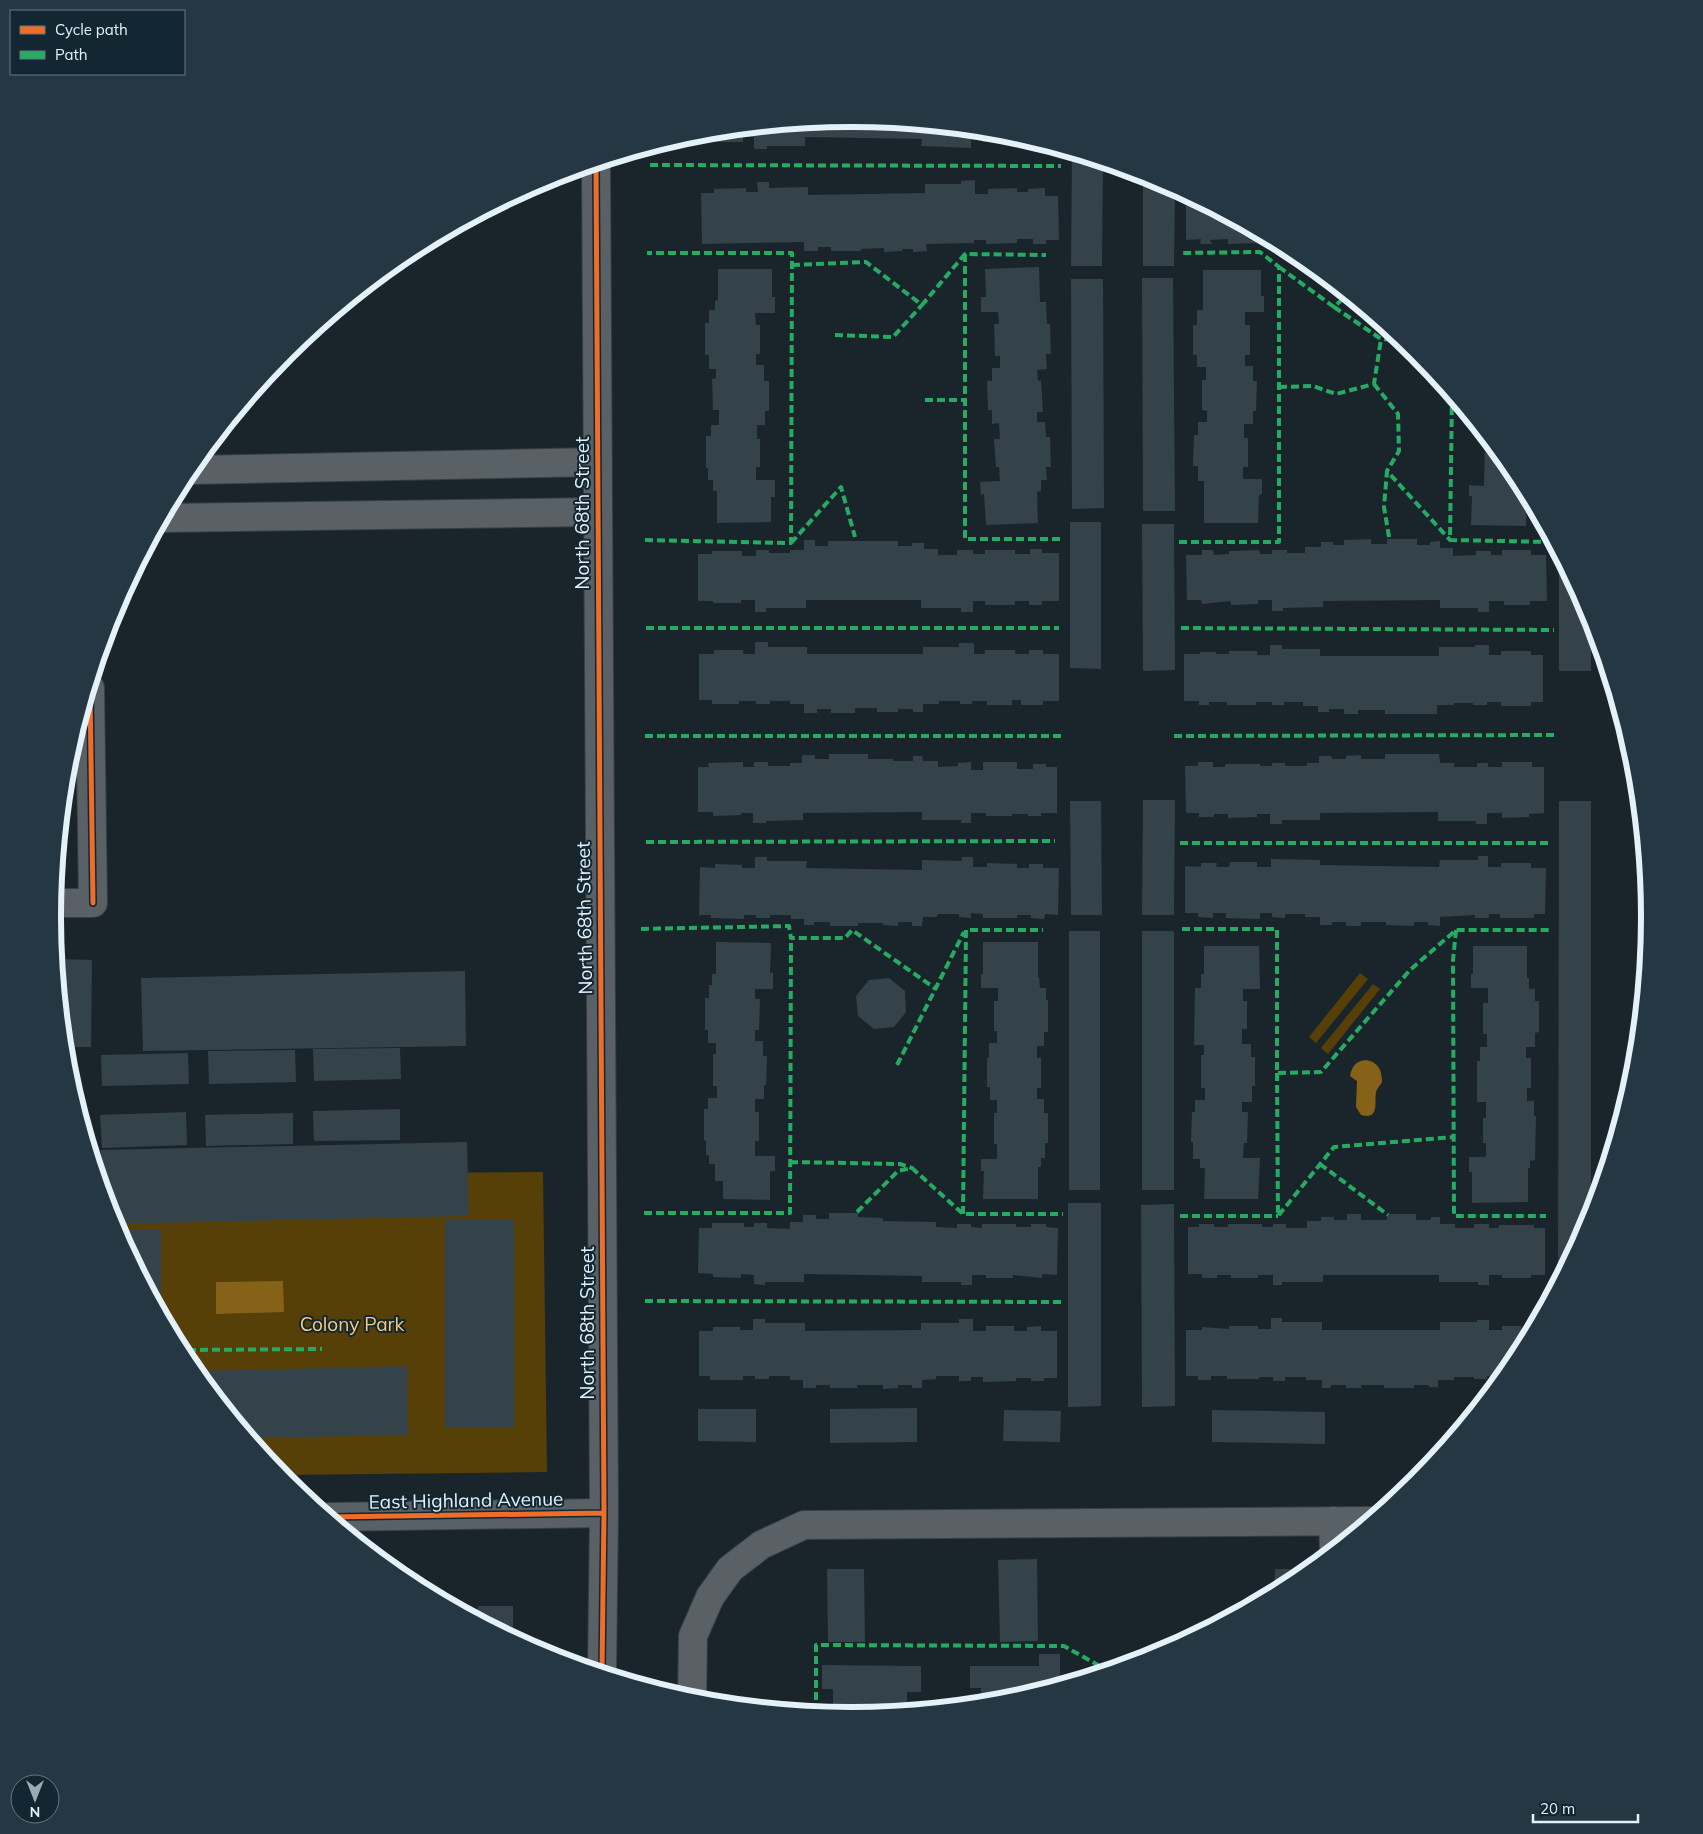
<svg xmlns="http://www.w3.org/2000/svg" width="1703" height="1834" font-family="Mulish,sans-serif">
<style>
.green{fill:#573f08}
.water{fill:#866219}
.building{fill:#344249}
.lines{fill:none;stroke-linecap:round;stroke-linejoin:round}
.minor-casing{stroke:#363f45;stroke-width:30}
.minor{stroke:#596066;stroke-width:28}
.quiet{stroke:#26ab63;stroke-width:4;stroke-dasharray:8 4;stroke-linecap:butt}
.cycleway-casing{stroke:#132732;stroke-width:8}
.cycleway{stroke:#ee6e29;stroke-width:5}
.labels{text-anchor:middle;stroke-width:4;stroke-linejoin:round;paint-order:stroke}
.street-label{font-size:19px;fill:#e5f1f9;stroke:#132732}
.park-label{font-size:19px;fill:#f9ca7e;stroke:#132732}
.rim{fill:none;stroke:#e5f1f9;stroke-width:6}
</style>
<rect width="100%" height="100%" fill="#1a252b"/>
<path class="green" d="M1360,973L1368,979L1316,1043L1309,1037Z
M1373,984L1380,989L1328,1054L1321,1048Z
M543,1172L547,1472L281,1475L187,1361L113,1223L99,1175Z"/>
<path class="water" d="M1366,1060C1378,1062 1382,1070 1382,1082C1380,1086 1377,1088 1376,1092C1374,1103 1380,1120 1361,1115L1356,1107L1357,1081L1350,1076C1352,1066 1356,1061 1366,1060Z
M283,1281L284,1312L216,1314V1282Z"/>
<path class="building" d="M852,118L1008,133L1022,138H1013V142H983V139H971V148L921,146L922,139L805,137V146H767V149H754V137H743V142H712V137H698V133Z
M1072,153L1103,162L1102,266H1071Z
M1143,175L1158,179L1175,188L1174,266H1143Z
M975,180V194H988V189L1017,188V192H1028V189L1045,188V196H1058L1059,240H1046V244H1033V239H1017V243L986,244V240H974V243L926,244L927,251L913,252V249H902V251L884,252V248L861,249V251H831V247H818V251H804V242L702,244L701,193H714V189L746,188V192H758L757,182H769V188L808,187V195L925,193V184H961V181Z
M1186,194L1271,239H1258L1259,243L1228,244V239L1210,240L1212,244H1200L1201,239L1186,240Z
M1039,267L1040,302H1046L1047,324H1050L1051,354H1046L1047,369L1037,370L1038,381L1041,380L1043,412H1037V422H1045L1046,437H1050L1051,467H1046L1047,480H1041V491L1037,492L1038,523L986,525L984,494L981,495L980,482L1000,481L999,467H996L994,439H1000L999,423L992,424V410H988L987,381H992V368H1000V356H995L994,324H999L998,312H981V297H986L985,269Z
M718,269H772V297H775V313H755L756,325H760V354H756V365H764V381H769V411H765V425H757V439H760V467H756V480H775V497H771V522L717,523V491H713V480H708V468H706V436H711V425H719V410H713L712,379L716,378V369H709V355H705V323H709V310H715V301L718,300Z
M1203,270H1261V296H1264V312H1245V325H1250V355H1245V366H1253V381H1257L1256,411H1253V424H1244V438H1248V467H1243V479H1262V494L1259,495L1258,523H1204V481H1198V466H1193L1194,435H1198V422H1207V411L1202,410V380H1206V367H1197V355H1193V325H1197V310H1203Z
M1142,278H1173L1175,511H1143Z
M1071,279H1103L1104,508L1072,509Z
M1361,307L1385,326V327L1364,316Z
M1485,436L1516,473L1527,494L1526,526L1471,525L1472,496H1469V485L1484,486Z
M1070,522H1101V669L1070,668Z
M1142,524H1174L1175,670L1143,671Z
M1371,539V544H1387V539H1417V545H1430V542L1440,541V548H1453V556L1476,555V551H1491V555H1502V550H1531V555H1546L1547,601H1530V605H1504V601H1489V612H1478V608H1440V600L1323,601V607L1283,608V611H1272V600H1258V604L1231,605V601L1202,604L1201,600H1187L1186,555H1202V550H1213L1214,555L1229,554V551L1259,550L1260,554H1272V550H1287V553H1305V547H1321V542H1333V545H1344V540Z
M804,540H815V546H828V541H898V546H912V543H924V549H938V555H957V550H973V554H985V550H1015V554H1030V549H1042V553H1059V601H1042V605H1029V601H1015V605H985V601H973V612H961V608H921V600H806V608H766V612H755V600H741V603H713V601H698V554H712V551H742V556H756V550H769V553H790V550H804Z
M1559,553L1591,616V671H1559Z
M755,642H768V647H807V654H923V647H959V643H974V654H985V650H1015V654H1029V650H1043V654H1059V701H1043V705H1021V700H1012V705H987V701H972V704H960V701H939V704H923V712H913V709H898V712H877V708H855V713H831V709H817V713H804V704H790V701H770V704H756V701H739V704H712V700H699V654H714V650H743V654H755Z
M1270,645H1282V649H1320V656H1439V647H1475V645H1489V655H1501V651H1531V655H1543V702H1531V706H1501V702H1487V705H1473V703H1454V705H1437V714H1385V710H1358V714H1344V709H1329V712H1318V706H1303V702H1284V705H1272V702H1256V705H1227V702H1209V705H1199V701H1184V654H1200V652H1216V654H1229V651H1257V655H1270Z
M829,754H868V759H893V761H913V756H922L923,761H938V767L958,766V763L971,762V770H983V762H1017V769H1033V764H1046V767H1057V813H1041V816H1028V814H1012V816H986V813H971V823H961V820H922V812L803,813V820L766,821V823H753V813H741V815L713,816V812H698V767H709L708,763L743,762V767H754V762H768V766H790V763H802V755H815V759H829Z
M1385,754H1439L1440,763H1454V767H1477V763H1488V767H1502V762H1532V767H1544V813L1529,814V817L1502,818V813H1487V824H1476V821H1438V812L1320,813V820H1282V824H1270V814H1257V817L1228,818V814H1214V817H1199V813H1186L1185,766H1198V762H1213V767H1225V764H1260V766H1272V763H1285V766H1307V763H1319V756H1331L1332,759H1346V756L1361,755V759H1385Z
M1143,800H1175L1174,915H1142Z
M1070,801H1101L1102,915H1071Z
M1559,801H1591V1220L1558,1282Z
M1478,856H1488V867H1501V863H1531V868H1546L1545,914H1534V918H1500V914H1489V918H1475V915L1440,917V926L1428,925V922H1414V926L1386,925V922H1361V926H1346V922H1332V925H1320V917H1305V914H1285V918L1272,917V913H1260V919L1226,918V913H1213V918L1198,917V913H1185V866L1201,867V863H1217L1216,867H1229L1230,862H1257V867H1271V859L1320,860V865L1439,867L1440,860H1478Z
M755,857H767V861H807L806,868L922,870V860L962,861V857H973V867H987V863L1017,864V868H1029V864H1043V868H1059L1058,915L1045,914L1044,919L1031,918V915H1017V918H983V914L971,913V918L959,917V914H938L937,917H923L922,926H912V922H898V926L883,925V923H858V926H830V922H814V925H804V919H791V915H770V918H756V915H744V919L711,918V915H699L700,867L715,868V864L742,865V868H755Z
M1069,931H1100V1190H1069Z
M1142,931H1174V1190H1142Z
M716,942L771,943L770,973H773V989H755V999H760L759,1030H755V1041H763V1056H767L766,1085H764V1099H755V1112H759V1141H755V1156H775V1171H770V1200L723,1199V1181H715V1164H709V1155H706V1141L704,1140V1109H708V1098H717V1086H713V1054H716V1043H708V1030H705V998H709V985H712V974H716Z
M983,942H1038V977H1039L1040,988H1046V1000H1048V1032H1044V1046H1037V1058L1041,1057V1088H1037V1099H1044V1113H1048V1143H1045V1158H1041V1167H1038V1199H983L984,1171H981V1159H997V1144H994V1113H997V1100H990V1087H987V1058H989V1043H997V1031H994V1001H998V988H981V974H983Z
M1204,946H1259L1260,989H1243V1001H1247V1029H1242V1044H1251V1057H1255V1086H1252V1102H1242V1112H1248L1247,1143H1244L1243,1158H1260L1258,1199H1204L1205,1168H1200V1159H1193V1142H1191L1192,1112H1195V1100H1205V1088H1201V1055H1204V1045H1194L1195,988H1201V974H1204Z
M1473,946H1527V978H1529V989H1535V1001H1539V1032L1535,1033V1047H1526V1058H1531V1088H1527V1101H1534V1116H1536L1535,1160L1530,1161V1168H1528V1202L1472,1203V1172H1469V1157H1486V1143H1483V1118H1486V1102H1477V1061H1480V1047H1487V1034H1483V1003H1488V988H1471V974H1473Z
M59,959L92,960L91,1047H65L59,983Z
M465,971L466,1046L143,1051L141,978Z
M889,978L905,991L906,1012L894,1027L874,1029L858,1016L856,996L869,980Z
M400,1048L401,1079L314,1081L313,1049Z
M295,1050L296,1082L209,1084L208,1051Z
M188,1053L189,1084L102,1086L101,1055Z
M400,1109V1140L314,1141L313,1111Z
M186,1112L187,1145L102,1148L100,1115Z
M293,1113V1144L206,1146L205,1115Z
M467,1142L469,1216L114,1224L102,1184L101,1150Z
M1068,1203H1101V1406L1068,1407Z
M1174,1204L1175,1406L1142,1407L1141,1205Z
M829,1213H858V1217L883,1218V1221L936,1222V1227L957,1228V1224H971V1227L982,1228V1224H1016V1227H1031V1224H1046V1227L1058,1228L1057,1275L1042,1274V1278L1013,1275V1278H986V1275H972V1285H961V1282H922V1276L804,1274V1282H765V1285L754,1284V1275L741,1274V1278L713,1277V1274L698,1273L699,1228H712V1223H744V1227H754V1223H767V1228L790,1229V1222H803V1215H816V1219H829Z
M1347,1214H1361V1220H1387V1214H1416V1220H1431V1217H1440V1224H1455V1228H1474V1224H1489V1228H1499V1225H1534V1228H1545V1275H1531V1278H1502V1275H1489V1285H1478V1282H1439V1275H1323V1282H1282V1285H1273V1275H1258V1278H1231V1275H1217V1278H1202V1274H1188V1227H1199V1224H1214V1227H1228V1224H1262V1227H1273V1224H1286V1228H1307V1221H1321V1217H1334V1220H1347Z
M445,1219H514V1428H445Z
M117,1229H161V1312L136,1265Z
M1271,1318H1282V1322H1322V1330H1440V1322H1477V1320H1489V1330H1502V1326H1521V1330H1532L1516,1361L1499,1381V1376H1487V1379H1474V1377H1454V1380H1438V1387H1429V1385H1414V1388H1384V1385H1361V1388H1346V1385H1331V1388H1322V1380H1306V1377H1285V1381H1273V1377H1259V1379H1227V1376H1211V1380H1198V1376H1186V1330H1202V1327L1229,1329V1326H1258V1329H1271Z
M753,1319H765V1323H805V1331L921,1330V1323H959V1319H973V1331H986V1326H1014V1331H1027V1327L1041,1326V1331H1057V1378H1044V1381H1031V1378H1016V1381L983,1382V1377H971V1381H959V1376H936V1379L922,1380V1388H912V1385H898V1388L883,1389V1385H857V1388H830V1385H816V1388H803V1380H790V1376H769V1379H755V1376H743V1380H710V1376H699V1331H713V1327H740V1330H753Z
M407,1366L408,1435L251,1438L197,1373V1371Z
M917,1408V1442L830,1443V1409Z
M698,1409H756V1442L698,1441Z
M1004,1410L1061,1411L1060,1442L1003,1441Z
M1212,1410L1325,1412V1444L1212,1442Z
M1037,1559L1038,1641L1000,1642L998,1560Z
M827,1569H864L865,1642H828Z
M1275,1569H1310L1295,1581L1274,1593Z
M478,1606H513V1638L478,1619Z
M1039,1654H1060V1683H1054V1687L1007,1701L981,1703V1688H970V1666H1039Z
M822,1665L921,1666V1692H907V1710L851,1716L833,1714V1689H822Z"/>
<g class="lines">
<defs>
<path id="minor" d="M596,164L604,1513L602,1672
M190,470L597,462
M163,518L597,512
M54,903H93L90,688
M330,1517L604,1513
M1333,1521L1334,1550
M692,1700L693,1636L710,1597L730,1569L761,1545L804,1525L1369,1521"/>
</defs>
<use href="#minor" class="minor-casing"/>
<use href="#minor" class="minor"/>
<path class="quiet" d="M650,165L1061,166
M965,254V539H1064
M792,265L866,262L922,305L965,254L1046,255
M1279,267L1334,307L1347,295
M1334,307L1381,339L1401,340
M835,335L893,337L922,305
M1374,384L1398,414L1399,451L1387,471
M1279,387L1313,386L1336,394L1374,384L1381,339
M1452,395L1450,540L1552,542
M925,400H965
M1389,537L1384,507L1387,471L1450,540
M645,540L791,543L792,253H647
M1179,542H1279V267L1260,252L1183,253
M791,543L841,487L855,537
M646,628H1059
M1181,628L1554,630
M645,736H1064
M1174,736L1555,735
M646,842L1055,841
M1180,843H1552
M641,929L789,926L791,938H845L852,930L936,989
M1182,929H1277V1073L1321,1072L1410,970L1456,930H1550
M1456,930L1453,960L1454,1216H1546
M897,1065L964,932
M1277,1073L1278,1216L1334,1147L1454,1137
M790,1162L900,1164L912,1168
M1320,1164L1388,1215
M857,1212L898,1171L912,1168L963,1214H1063
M644,1213H790L791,938
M963,1214L966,930H1043
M1180,1216H1278
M645,1301L1061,1302
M188,1350L322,1349
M816,1712V1645L1064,1646L1107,1670"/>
<defs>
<path id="cycleway" d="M596,164L604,1513L602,1672
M90,688L93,903
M330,1517L604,1513"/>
</defs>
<use href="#cycleway" class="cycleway-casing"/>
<use href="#cycleway" class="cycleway"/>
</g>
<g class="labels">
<g class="street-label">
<text transform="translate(582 513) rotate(-90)" y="7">North 68th Street</text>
<text transform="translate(584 918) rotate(-91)" y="7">North 68th Street</text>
<text transform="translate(587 1323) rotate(-90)" y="7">North 68th Street</text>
<text transform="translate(466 1500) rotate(-1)" y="7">East Highland Avenue</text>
</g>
<g class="park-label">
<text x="352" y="1331">Colony Park</text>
</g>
</g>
<path d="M0 0H1703V1834H0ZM61 917a790 790 0 1 1 1580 0a790 790 0 1 1-1580 0Z" fill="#243742" fill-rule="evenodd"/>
<path class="rim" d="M61 917a790 790 0 1 1 1580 0a790 790 0 1 1-1580 0Z"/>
<rect x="10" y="10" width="175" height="65" fill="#132732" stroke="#677882"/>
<rect x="20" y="26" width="25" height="8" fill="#ee6e29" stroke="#677882"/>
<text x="55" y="35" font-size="15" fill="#e5f1f9">Cycle path</text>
<rect x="20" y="51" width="25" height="8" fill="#26ab63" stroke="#677882"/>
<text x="55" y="60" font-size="15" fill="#e5f1f9">Path</text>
<g transform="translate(35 1799) rotate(180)"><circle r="24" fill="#132732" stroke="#677882"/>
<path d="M0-4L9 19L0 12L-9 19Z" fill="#9eaab1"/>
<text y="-8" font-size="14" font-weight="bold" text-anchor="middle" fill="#e5f1f9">N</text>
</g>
<path d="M1533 1814v8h105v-8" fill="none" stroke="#e5f1f9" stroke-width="2.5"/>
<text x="1540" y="1814" font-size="15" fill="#e5f1f9" stroke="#132732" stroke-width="4" paint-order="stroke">20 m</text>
</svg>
